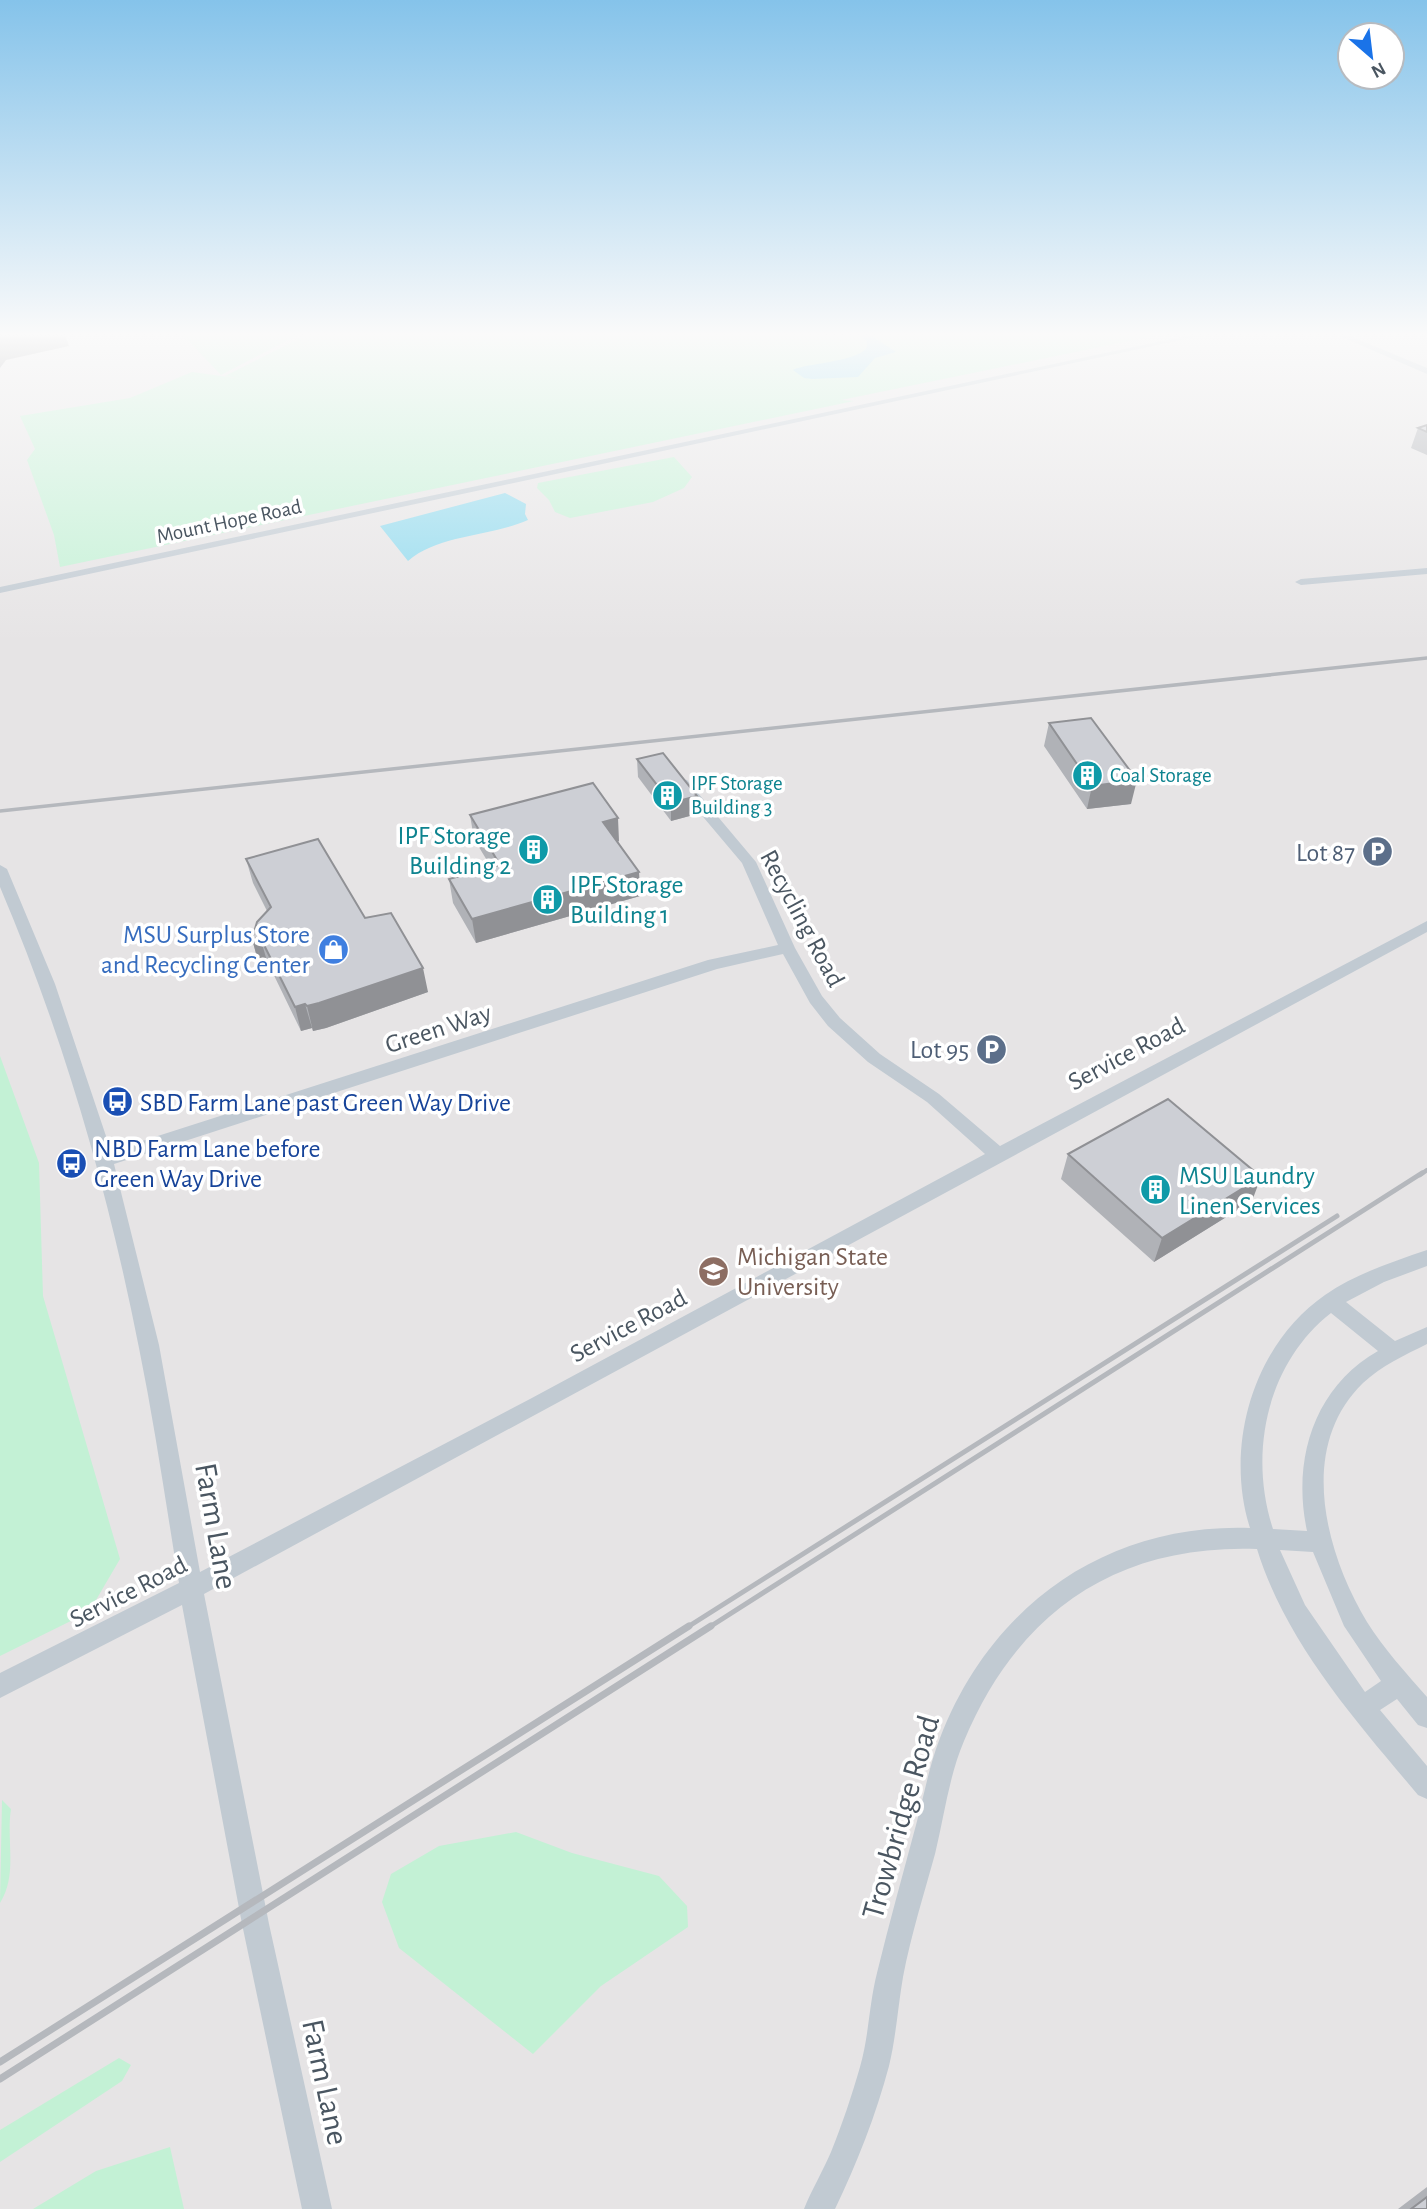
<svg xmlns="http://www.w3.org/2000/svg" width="1427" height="2209" font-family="'Alegreya Sans',sans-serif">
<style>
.education{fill:#e6e4e5}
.green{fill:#c3f1d5}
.water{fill:#90daee}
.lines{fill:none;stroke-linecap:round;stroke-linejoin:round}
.minor{fill:#c1cad2;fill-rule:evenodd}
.rail-far3{stroke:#b5b8bd;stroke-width:3.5}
.rail-far2{stroke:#b5b8bd;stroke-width:4.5}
.rail-far1{stroke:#b5b8bd;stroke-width:5}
.rail{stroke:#b5b8bd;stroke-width:7}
.wall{fill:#b0b2b7}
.shaded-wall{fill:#909195}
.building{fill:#cdcfd5;stroke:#909195;stroke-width:2}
.labels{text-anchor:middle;stroke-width:7;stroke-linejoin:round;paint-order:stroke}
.far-street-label{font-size:21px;fill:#4a5661;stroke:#fff}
.far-culture-label{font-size:21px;fill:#0d838f;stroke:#fff;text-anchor:start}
.culture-label{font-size:26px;fill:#0d838f;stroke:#fff;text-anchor:start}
.service-label{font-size:26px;fill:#4e5e75;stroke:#fff;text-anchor:end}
.street-label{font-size:26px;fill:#4a5661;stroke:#fff}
.shop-label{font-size:26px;fill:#366cbe;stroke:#fff;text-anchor:end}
.transit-label{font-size:26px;fill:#164399;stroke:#fff;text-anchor:start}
.education-label{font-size:26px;fill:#785e54;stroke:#fff;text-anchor:start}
.near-street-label{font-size:32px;fill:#4a5661;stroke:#fff}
</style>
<rect width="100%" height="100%" fill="#f5f3f3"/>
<path class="education" d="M0,334H1427V2209H0Z"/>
<path class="green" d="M182,334H300L221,375Z
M308,334H1163L841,400L854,401L60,567L54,535L27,460L35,449L20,416L130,398L192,372L243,379L225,376Z
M674,457L692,477L684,488L653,502L570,518L555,512L549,500L537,488L538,483Z
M0,1056L39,1163L43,1296L120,1559L89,1612L0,1656Z
M2,1800L11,1809C6,1840 18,1875 0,1903Z
M516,1832L572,1853L659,1876L687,1906L688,1927L601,1986L533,2054L399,1948L382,1902L391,1874L439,1846Z
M119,2058L131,2065L122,2081L0,2162V2130Z
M170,2147L184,2209H33L96,2171Z"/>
<path class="water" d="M805,334H869L896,352L875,358L858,377L812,379L804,378L793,370C802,363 893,360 860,335Z
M505,493L526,504L525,514L528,520C490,537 439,534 408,561L380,526Z"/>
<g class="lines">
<path class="minor" d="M1195,334H1209L0,593V587Z
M1335,334H1345L1427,368V374Z
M1427,568V574L1301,585L1295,582L1301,579Z
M682,779L687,780L756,862L795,948L822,996L840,1018L880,1054L939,1094L1000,1146L1427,921V932L204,1594L269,1924L332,2209H302L242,1924L182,1605L0,1698V1673L179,1583C166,1505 155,1426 139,1348C108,1190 63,1035 0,887V865L7,869L55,984L111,1151L708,960L778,945L742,863L677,786L675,783ZM783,954L810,1003L828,1026L868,1062L927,1102L985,1154L530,1399L200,1572L159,1345L114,1164L717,969Z
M1427,1250V1266L1384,1282L1346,1302L1395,1341L1427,1327V1344C1405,1355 1381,1366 1363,1383C1297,1447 1325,1552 1367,1622C1384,1649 1406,1673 1427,1697V1728L1418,1725L1397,1699L1380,1710L1427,1766V1799L1418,1795C1356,1721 1286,1643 1257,1549C1116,1544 1018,1612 964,1741C949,1776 944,1817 935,1854C924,1894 911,1935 903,1977C898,2006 896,2037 889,2066C876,2115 857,2163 835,2209H804C812,2189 823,2171 831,2152C842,2125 852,2095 860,2067C869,2036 869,2004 877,1973C889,1923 903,1874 916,1825C924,1796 929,1766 940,1738C991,1605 1107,1523 1250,1528C1224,1446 1253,1345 1325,1295C1355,1274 1392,1262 1427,1250ZM1331,1313L1378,1351C1313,1388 1292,1461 1307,1531L1273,1529C1248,1453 1267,1363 1331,1313ZM1280,1550L1313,1552L1344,1626L1381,1681L1365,1692L1305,1605Z"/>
<path class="rail-far3" d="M0,811L1427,658"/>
<path class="rail-far2" d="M1420,1175L1427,1170"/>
<path class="rail-far1" d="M686,1628L1337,1216
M708,1628L1422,1173"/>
<path class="rail" d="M0,2062L689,1626
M0,2079L711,1626"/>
</g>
<path class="wall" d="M1427,425V455L1411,448L1418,428Z
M1049,723L1131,804L1087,809L1044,746Z
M637,759L697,796V814L671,821L638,777Z
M470,815L619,841L618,842L639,872L640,896L476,943L453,903L449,879L491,867L474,839Z
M246,859L365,918L428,992L326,1028L313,1031L312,1028L301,1031L267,961L259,964L252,939L267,911L253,883Z
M1068,1154L1252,1201L1154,1262L1061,1179Z
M1427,2187V2209H1398Z"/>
<path class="shaded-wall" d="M0,334H65L69,346L6,360L0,368Z
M1137,780L1131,804L1087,809L1092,786Z
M697,796V814L671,821V803Z
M618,818L619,841L604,845L603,822Z
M639,872L640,896L476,943L472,919Z
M260,937L267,961L259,964L252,939Z
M423,968L428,992L326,1028L313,1031L307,1006Z
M305,1004L312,1028L301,1031L295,1007Z
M1261,1177L1252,1201L1154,1262L1162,1238Z"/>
<path class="building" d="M1427,425V432L1418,428Z
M1091,718L1137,780L1092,786L1049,723Z
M663,753L697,796L671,803L637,759Z
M593,783L618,818L603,822L639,872L472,919L449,879L500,865L470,815Z
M318,839L365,918L391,913L423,968L319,1003L307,1006L305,1004L295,1007L260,937L252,939L257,922L271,907L246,859Z
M1168,1099L1261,1177L1162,1238L1068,1154Z
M1427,2197V2209H1411Z"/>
<linearGradient id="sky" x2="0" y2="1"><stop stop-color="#85c3ea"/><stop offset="0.52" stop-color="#fafafa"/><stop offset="1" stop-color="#fafafa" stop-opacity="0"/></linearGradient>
<rect width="1427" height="643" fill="url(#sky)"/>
<defs>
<symbol id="building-disc" viewBox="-11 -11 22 22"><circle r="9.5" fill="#0f9aa8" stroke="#fff"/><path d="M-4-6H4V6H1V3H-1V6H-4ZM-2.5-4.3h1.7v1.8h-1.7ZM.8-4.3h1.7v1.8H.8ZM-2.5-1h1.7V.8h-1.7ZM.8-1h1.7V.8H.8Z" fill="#fff"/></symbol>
<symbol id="parking-disc" viewBox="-11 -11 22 22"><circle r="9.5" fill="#5c6f8a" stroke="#fff"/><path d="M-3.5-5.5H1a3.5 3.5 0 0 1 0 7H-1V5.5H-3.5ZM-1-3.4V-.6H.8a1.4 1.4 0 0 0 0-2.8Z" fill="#fff"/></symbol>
<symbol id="shop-disc" viewBox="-11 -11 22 22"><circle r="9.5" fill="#3f7fe0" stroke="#fff"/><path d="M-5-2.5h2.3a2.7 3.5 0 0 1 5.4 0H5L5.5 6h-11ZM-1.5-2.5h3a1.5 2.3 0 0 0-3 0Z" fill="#fff"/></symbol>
<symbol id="bus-disc" viewBox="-11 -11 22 22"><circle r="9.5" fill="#1a4fb4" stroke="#fff"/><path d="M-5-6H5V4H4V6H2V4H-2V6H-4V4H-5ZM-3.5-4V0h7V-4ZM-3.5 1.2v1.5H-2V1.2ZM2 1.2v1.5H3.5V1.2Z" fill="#fff"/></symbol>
<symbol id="university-disc" viewBox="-11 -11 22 22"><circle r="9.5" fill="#8d6e63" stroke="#fff"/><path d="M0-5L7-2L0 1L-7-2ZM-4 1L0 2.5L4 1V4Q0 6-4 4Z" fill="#fff"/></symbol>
</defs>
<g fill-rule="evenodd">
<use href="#building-disc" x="1070" y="758" width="35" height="35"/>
<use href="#building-disc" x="650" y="778" width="35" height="35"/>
<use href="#building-disc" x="516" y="832" width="35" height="35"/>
<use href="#parking-disc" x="1360" y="834" width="35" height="35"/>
<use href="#building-disc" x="530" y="882" width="35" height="35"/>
<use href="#shop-disc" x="316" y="932" width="35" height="35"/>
<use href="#parking-disc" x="974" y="1032" width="35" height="35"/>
<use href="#bus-disc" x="100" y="1084" width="35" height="35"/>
<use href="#bus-disc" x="54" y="1146" width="35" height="35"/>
<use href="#building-disc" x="1138" y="1172" width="35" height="35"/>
<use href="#university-disc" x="696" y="1254" width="35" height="35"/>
</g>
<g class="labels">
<g class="far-street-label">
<text transform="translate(229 521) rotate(-12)" y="7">Mount Hope Road</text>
</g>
<g class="far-culture-label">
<text x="1110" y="782">Coal Storage</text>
<text x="691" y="790">IPF Storage<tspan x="691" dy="24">Building 3</tspan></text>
</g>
<g class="culture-label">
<text x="511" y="844" text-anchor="end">IPF Storage<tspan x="511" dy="30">Building 2</tspan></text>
<text x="570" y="893">IPF Storage<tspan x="570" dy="30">Building 1</tspan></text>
<text x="1179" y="1184">MSU Laundry<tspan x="1179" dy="30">Linen Services</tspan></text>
</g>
<g class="service-label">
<text x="1355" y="861">Lot 87</text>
<text x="969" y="1058">Lot 95</text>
</g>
<g class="street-label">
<text transform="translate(803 918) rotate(62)" y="9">Recycling Road</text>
<text transform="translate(438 1028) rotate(-18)" y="9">Green Way</text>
<text transform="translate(1126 1053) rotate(-28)" y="9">Service Road</text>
<text transform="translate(628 1325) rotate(-28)" y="9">Service Road</text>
<text transform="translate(128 1591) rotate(-27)" y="9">Service Road</text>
</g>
<g class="shop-label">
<text x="310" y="943">MSU Surplus Store<tspan x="310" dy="30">and Recycling Center</tspan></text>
</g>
<g class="transit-label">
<text x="140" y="1111">SBD Farm Lane past Green Way Drive</text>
<text x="94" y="1157">NBD Farm Lane before<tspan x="94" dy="30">Green Way Drive</tspan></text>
</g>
<g class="education-label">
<text x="737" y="1265">Michigan State<tspan x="737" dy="30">University</tspan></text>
</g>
<g class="near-street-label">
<text transform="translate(217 1526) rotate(80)" y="11">Farm Lane</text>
<text transform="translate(900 1817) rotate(-74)" y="11">Trowbridge Road</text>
<text transform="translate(326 2082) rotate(78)" y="11">Farm Lane</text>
</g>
</g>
<g transform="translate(1371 56) rotate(152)"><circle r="33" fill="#ffffff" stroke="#b7bbc0" stroke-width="2"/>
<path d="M0-5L12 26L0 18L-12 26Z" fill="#1a73e8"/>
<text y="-10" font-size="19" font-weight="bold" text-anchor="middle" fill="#4a5661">N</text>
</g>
</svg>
